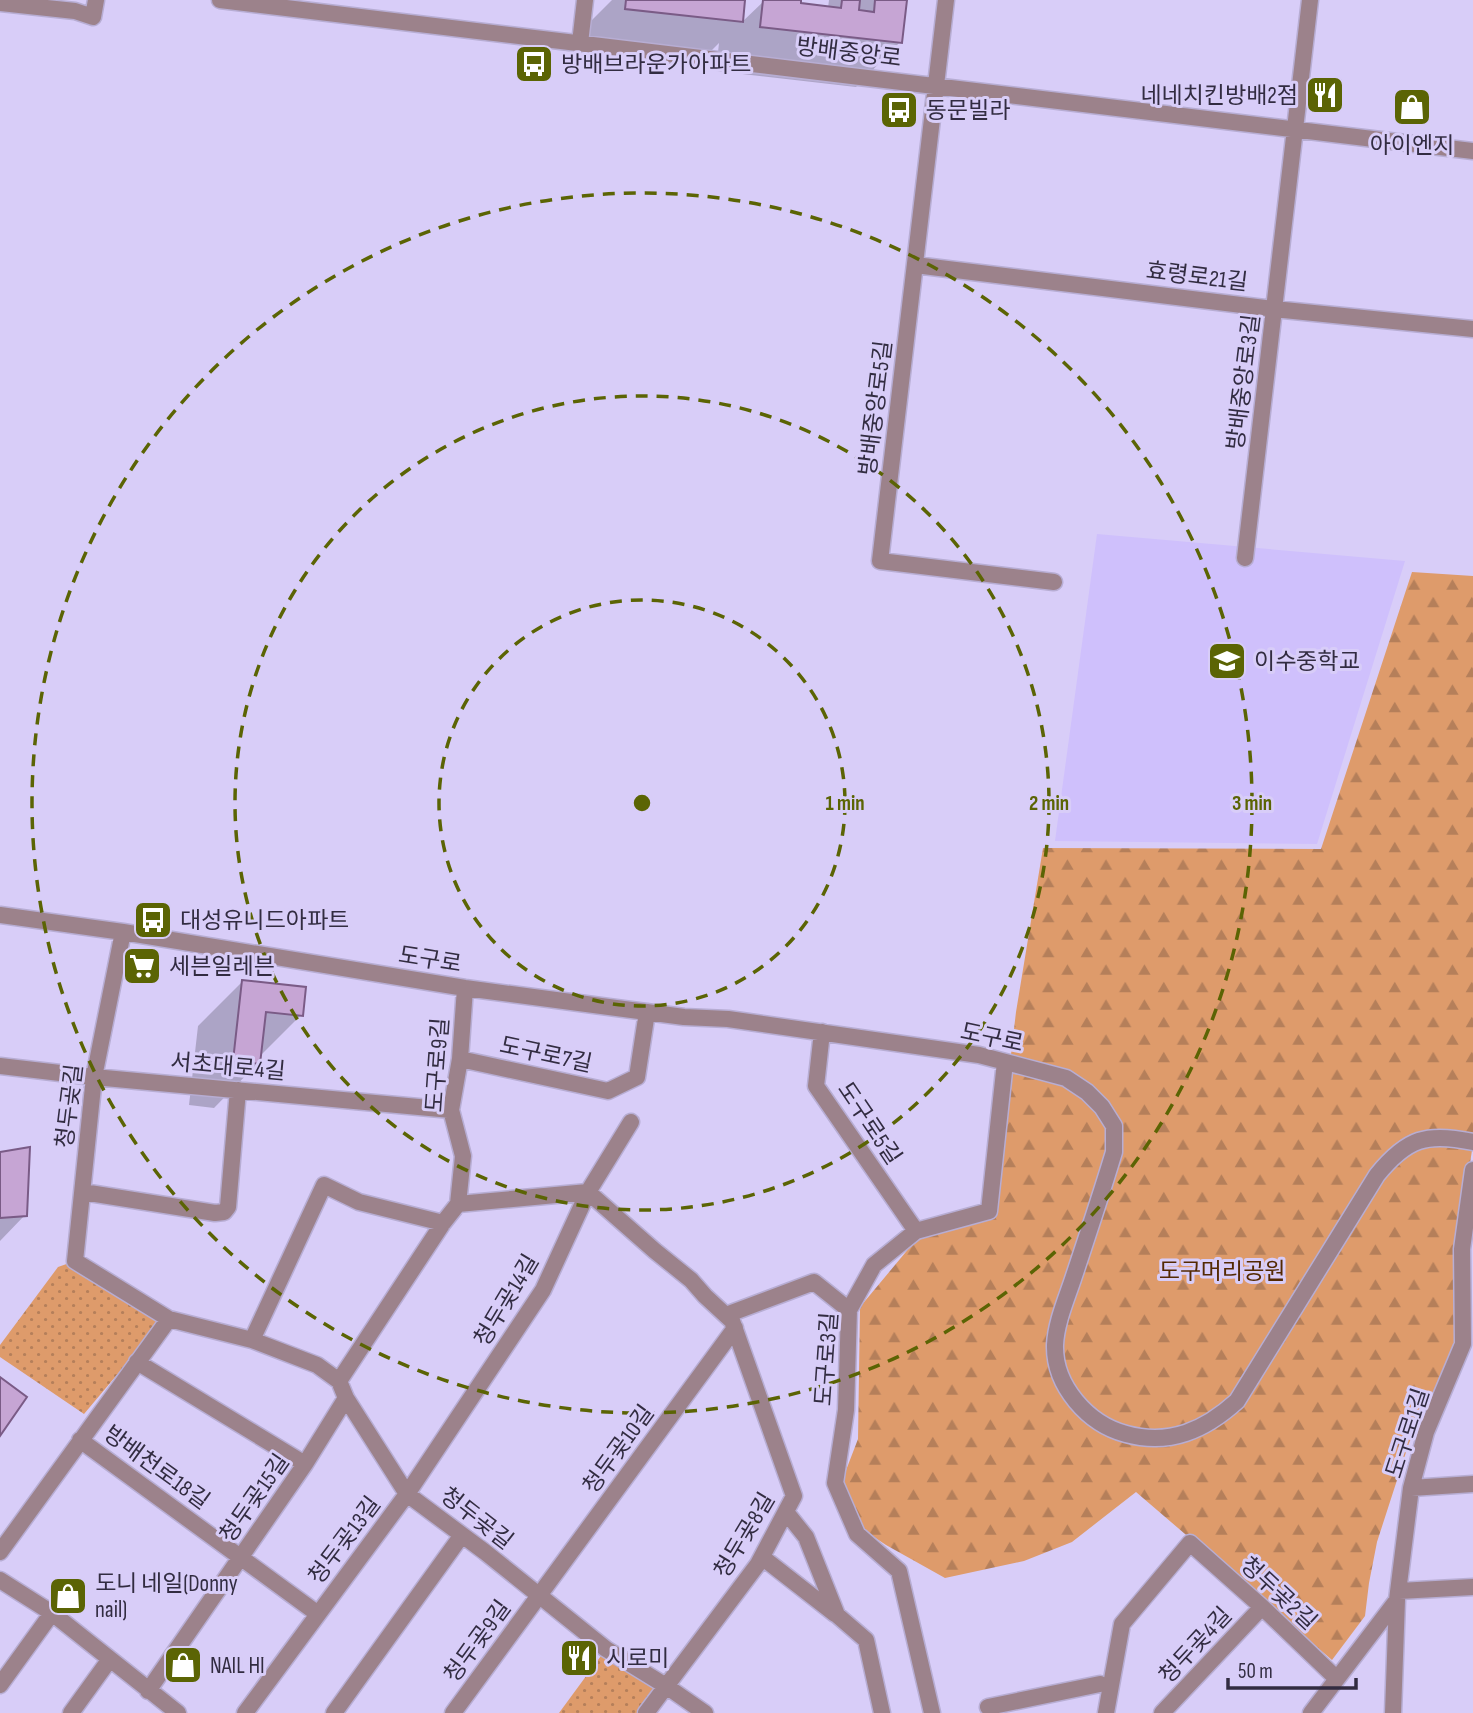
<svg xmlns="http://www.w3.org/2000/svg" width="1473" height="1713" font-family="'Sofia Sans Condensed','Noto Sans KR',sans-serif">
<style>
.built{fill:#cfc0fc}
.forest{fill:url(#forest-firs)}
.park{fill:url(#park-dots)}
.shadow{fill:#0003}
.building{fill:#c6a5d4;stroke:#7a5b86;stroke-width:2}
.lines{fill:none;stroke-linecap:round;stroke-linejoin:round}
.minor-casing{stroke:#b7add3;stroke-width:19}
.minor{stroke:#9c828b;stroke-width:16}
.ring{fill:none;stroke:#5b6404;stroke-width:3.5;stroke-dasharray:12 9}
.labels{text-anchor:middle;stroke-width:6;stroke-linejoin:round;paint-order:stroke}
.street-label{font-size:23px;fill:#322c41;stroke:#d8cdf8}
.poi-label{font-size:23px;fill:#322c41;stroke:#d8cdf8;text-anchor:start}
.park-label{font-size:23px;fill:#532902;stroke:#d8cdf8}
.centre{fill:#5b6404;stroke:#d8cdf8;stroke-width:3.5}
.ring-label{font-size:21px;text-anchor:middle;font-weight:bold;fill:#5b6404;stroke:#d8cdf8;stroke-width:6;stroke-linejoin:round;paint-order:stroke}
</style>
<defs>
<pattern id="forest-firs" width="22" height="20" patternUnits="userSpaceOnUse" patternTransform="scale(1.75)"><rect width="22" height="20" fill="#de9b6b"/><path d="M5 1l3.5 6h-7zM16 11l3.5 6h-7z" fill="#b57f5a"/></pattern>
<pattern id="park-dots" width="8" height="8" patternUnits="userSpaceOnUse" patternTransform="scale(1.75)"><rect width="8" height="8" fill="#de9b6b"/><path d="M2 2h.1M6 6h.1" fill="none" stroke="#b57f5a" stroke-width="1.8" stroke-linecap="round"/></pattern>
</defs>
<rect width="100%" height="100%" fill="#d8cdf8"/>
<path class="built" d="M1097,534L1405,561L1317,844L1055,841Z"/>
<path class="forest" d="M1412,572L1473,576V1144L1459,1233L1462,1331L1409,1443L1377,1542L1369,1583L1365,1616L1332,1660L1136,1492L1072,1542L1024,1561L945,1578L886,1545L859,1527L840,1486L858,1439L860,1307L915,1241L992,1216L1016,1012L1043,848L1321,849Z"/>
<path class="park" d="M75,1261L163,1320L84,1414L0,1357V1345L58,1267Z
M606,1649L666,1686L646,1713H559Z"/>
<path class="shadow" d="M612,0H743L741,23L764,1L799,0V5L828,8L829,0H905L900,42L856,87L716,71L719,43L696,66L582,53L585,27Z
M242,982L301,1015L259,1057L258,1063L214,1108L189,1105L198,1026Z
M0,1154L25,1215L0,1241Z"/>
<path class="building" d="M626,0H745L743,22L625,9Z
M763,0H801V3L841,8L842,0H860L859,10L874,12L875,0H907L902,43L760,27Z
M242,980L306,987L303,1016L266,1012L260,1064L233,1061Z
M30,1147L27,1216L0,1218V1152Z
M0,1377L27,1397L0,1436Z"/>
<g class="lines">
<defs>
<path id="minor" d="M220,0L1473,151
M946,0L880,561L1054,582
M0,3L75,11L93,17L96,0
M580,43L585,0
M915,265L1274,309L1473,329
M1245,558L1310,0
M0,915L123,932L465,988L684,1017L728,1019L979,1055L1066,1078L1087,1092L1102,1107L1114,1126V1152C1101,1195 1087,1237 1073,1279C1066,1300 1056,1323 1055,1345C1054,1386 1088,1424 1126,1434C1170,1446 1205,1430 1237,1401L1377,1175C1407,1138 1427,1132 1473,1142
M123,932L94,1077L75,1261L169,1319L252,1340L317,1365L339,1381L346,1398L407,1494L485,1552L606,1649L666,1686L705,1713
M822,1032L816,1086L916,1231
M460,1059L608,1091L637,1077L647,1012
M0,1066L94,1077L451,1110
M83,1192L215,1213L224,1212L228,1207L238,1090
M458,1204L588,1192L655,1251L691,1280L705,1296L732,1321L794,1496L758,1564L646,1713
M726,1315L814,1282L849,1310
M252,1340L324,1185L359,1202L443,1223
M137,1362L305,1464
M339,1381L443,1223L458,1204L463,1156L451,1110L460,1059L465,988
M80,1440L318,1614
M1411,1488L1473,1484
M786,1512L806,1537L837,1615L866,1640L882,1713
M0,1552L169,1319
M762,1557L835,1614
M0,1580L52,1613L178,1713
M1399,1591L1473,1587
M0,1685L52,1613
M148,1691L305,1464L346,1398
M988,1707L1100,1684
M71,1713L110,1659
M245,1713L407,1494L543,1290L588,1192L631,1122
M334,1713L462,1535
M453,1713L735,1328
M932,1713L899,1571L857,1534L835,1483L846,1410L849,1310L874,1265L916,1231L989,1211L1005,1062
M1106,1713L1122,1624L1190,1543L1262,1607L1336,1678
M1162,1713L1262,1607
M1311,1713L1397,1600
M1393,1713L1397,1600L1411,1488L1426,1432L1463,1344L1462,1249L1473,1170"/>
</defs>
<use href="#minor" class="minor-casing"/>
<use href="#minor" class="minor"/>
</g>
<g class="ring">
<circle cx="642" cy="803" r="203"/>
<circle cx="642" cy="803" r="407"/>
<circle cx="642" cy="803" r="610"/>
</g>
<defs>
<symbol id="bus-square" viewBox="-11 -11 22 22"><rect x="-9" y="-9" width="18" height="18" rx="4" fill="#5b6404" stroke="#d8cdf8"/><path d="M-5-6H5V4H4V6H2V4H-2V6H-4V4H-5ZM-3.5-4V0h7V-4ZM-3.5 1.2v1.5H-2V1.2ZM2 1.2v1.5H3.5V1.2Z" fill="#fff"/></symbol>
<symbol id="restaurant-square" viewBox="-11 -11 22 22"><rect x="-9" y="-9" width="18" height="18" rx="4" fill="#5b6404" stroke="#d8cdf8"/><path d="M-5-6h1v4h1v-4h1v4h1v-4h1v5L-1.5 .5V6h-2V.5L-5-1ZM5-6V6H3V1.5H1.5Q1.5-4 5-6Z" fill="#fff"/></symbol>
<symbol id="shop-square" viewBox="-11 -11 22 22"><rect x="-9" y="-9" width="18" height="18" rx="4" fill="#5b6404" stroke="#d8cdf8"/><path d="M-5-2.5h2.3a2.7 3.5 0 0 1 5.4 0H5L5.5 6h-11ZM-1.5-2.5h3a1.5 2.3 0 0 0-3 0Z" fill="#fff"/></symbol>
<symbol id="school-square" viewBox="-11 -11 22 22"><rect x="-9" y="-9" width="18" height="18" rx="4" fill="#5b6404" stroke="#d8cdf8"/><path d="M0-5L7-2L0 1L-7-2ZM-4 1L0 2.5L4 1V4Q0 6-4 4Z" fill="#fff"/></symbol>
<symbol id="supermarket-square" viewBox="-11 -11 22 22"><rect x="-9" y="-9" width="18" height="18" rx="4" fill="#5b6404" stroke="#d8cdf8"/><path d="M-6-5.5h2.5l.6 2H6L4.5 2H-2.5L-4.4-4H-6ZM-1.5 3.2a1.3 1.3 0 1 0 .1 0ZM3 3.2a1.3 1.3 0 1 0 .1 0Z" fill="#fff"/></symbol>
</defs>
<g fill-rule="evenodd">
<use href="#bus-square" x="512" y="42" width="44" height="44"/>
<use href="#restaurant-square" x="1303" y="73" width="44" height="44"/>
<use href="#shop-square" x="1390" y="85" width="44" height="44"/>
<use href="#bus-square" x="877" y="88" width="44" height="44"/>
<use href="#school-square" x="1205" y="639" width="44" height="44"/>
<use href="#bus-square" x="131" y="898" width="44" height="44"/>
<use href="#supermarket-square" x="120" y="944" width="44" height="44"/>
<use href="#shop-square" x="46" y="1574" width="44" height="44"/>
<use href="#restaurant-square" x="557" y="1636" width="44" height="44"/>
<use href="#shop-square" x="161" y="1643" width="44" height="44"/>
</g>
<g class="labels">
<g class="street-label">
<text transform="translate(849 52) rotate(7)" y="8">방배중앙로</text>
<text transform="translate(1197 276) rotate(7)" y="8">효령로21길</text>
<text transform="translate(1243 382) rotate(-83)" y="8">방배중앙로3길</text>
<text transform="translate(875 408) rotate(-83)" y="8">방배중앙로5길</text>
<text transform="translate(430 959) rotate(9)" y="8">도구로</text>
<text transform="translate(992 1037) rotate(12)" y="8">도구로</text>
<text transform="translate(546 1054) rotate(12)" y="8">도구로7길</text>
<text transform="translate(437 1065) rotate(-86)" y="8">도구로9길</text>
<text transform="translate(228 1066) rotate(5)" y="8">서초대로4길</text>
<text transform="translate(69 1106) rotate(-83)" y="8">청두곶길</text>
<text transform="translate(870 1123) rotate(56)" y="8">도구로5길</text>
<text transform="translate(506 1300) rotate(-59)" y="8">청두곶14길</text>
<text transform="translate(826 1359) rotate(-86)" y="8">도구로3길</text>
<text transform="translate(1407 1433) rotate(-72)" y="8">도구로1길</text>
<text transform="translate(618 1449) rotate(-54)" y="8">청두곶10길</text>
<text transform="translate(157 1467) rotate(36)" y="8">방배천로18길</text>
<text transform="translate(254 1498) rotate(-55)" y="8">청두곶15길</text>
<text transform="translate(477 1518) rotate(38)" y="8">청두곶길</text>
<text transform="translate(744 1535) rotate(-59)" y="8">청두곶8길</text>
<text transform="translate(344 1540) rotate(-53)" y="8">청두곶13길</text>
<text transform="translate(1279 1593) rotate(43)" y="8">청두곶2길</text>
<text transform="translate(477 1641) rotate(-54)" y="8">청두곶9길</text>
<text transform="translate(1195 1645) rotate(-47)" y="8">청두곶4길</text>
</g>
<g class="poi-label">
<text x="561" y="72">방배브라운가아파트</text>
<text x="1298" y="103" text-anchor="end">네네치킨방배2점</text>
<text x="926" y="118">동문빌라</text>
<text x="1412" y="153" text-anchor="middle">아이엔지</text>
<text x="1254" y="669">이수중학교</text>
<text x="180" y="928">대성유니드아파트</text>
<text x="169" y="974">세븐일레븐</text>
<text x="95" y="1591">도니 네일(Donny<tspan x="95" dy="26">nail)</tspan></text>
<text x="606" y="1666">시로미</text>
<text x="210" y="1673">NAIL HI</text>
</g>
<g class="park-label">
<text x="1222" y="1279">도구머리공원</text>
</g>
</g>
<circle cx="642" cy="803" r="10" class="centre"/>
<g class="ring-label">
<text x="845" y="810">1 min</text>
<text x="1049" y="810">2 min</text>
<text x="1252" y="810">3 min</text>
</g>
<path d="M1228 1678v10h128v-10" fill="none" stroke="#322c41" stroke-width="3.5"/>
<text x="1238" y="1678" font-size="21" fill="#322c41" stroke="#d8cdf8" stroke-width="5" paint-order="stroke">50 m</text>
</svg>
